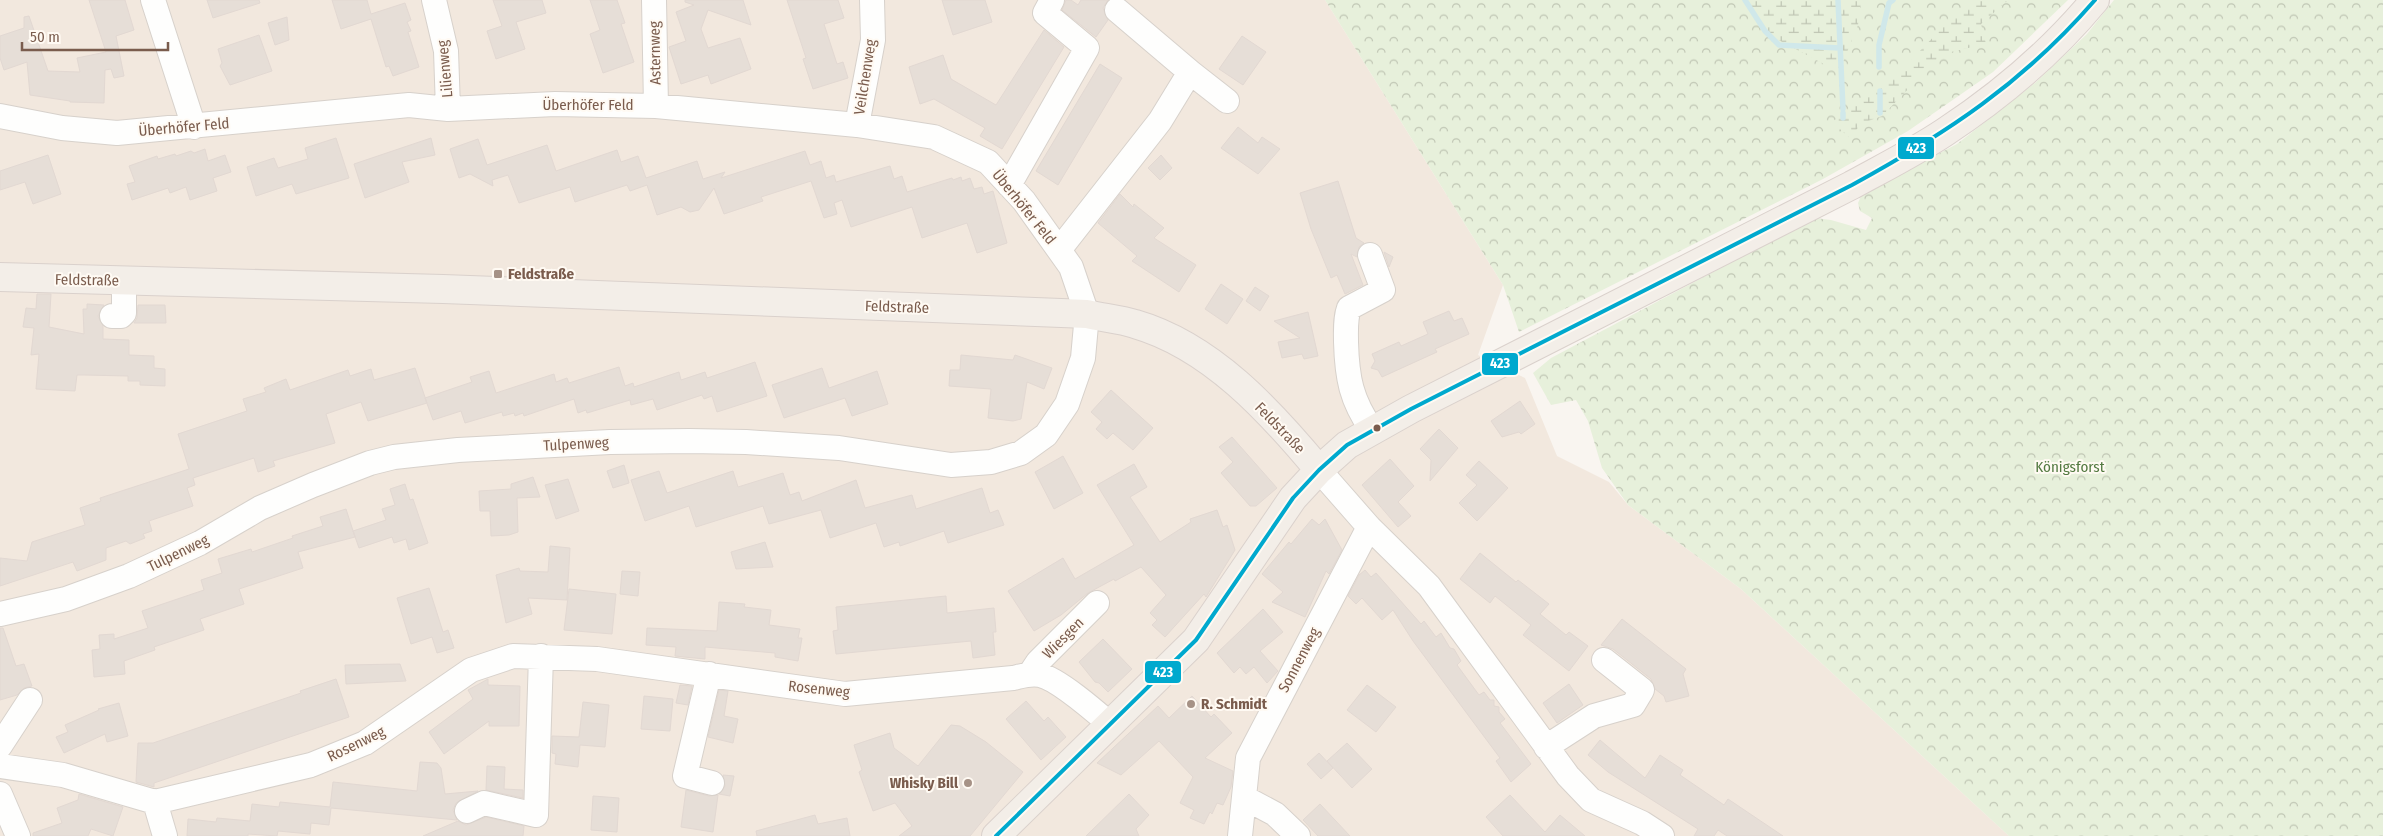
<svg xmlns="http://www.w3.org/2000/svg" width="2383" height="836" font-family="'Fira Sans Condensed',sans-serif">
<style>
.residential{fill:#f2e8de}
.forest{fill:url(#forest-crowns)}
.wetland{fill:url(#wetland-marsh)}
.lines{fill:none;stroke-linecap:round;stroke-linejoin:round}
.stream{stroke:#d0e8ea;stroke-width:5.5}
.building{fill:#e6ded7;stroke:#e2d8d2}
.minor-casing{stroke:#d7d1cb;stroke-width:26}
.major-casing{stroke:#dad1cc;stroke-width:30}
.minor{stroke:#fefefd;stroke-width:24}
.major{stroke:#f3eee8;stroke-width:28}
.bus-1-casing{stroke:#fffaf3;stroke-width:8}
.bus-1{stroke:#00a9ce;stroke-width:4}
.poi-dot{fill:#a69286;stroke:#fffaf3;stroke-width:2}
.bus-dot{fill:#7a5c4d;stroke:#fffaf3;stroke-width:2}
.labels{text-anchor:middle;stroke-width:4;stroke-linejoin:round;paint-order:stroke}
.street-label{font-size:15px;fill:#7a5c4d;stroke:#fffaf3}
.poi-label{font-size:15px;font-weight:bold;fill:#7a5c4d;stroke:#fffaf3;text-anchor:start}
.park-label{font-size:15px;fill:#537a41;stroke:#fffaf3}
.line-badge{stroke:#fffaf3;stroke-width:2}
.badge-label{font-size:14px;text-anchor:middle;font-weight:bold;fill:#fff}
</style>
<defs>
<pattern id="forest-crowns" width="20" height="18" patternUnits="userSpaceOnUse" patternTransform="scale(1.25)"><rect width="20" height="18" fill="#e7f0db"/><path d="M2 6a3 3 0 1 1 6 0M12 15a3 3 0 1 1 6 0" fill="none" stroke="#c0c6b4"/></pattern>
<pattern id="wetland-marsh" width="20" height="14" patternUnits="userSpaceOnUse" patternTransform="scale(1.25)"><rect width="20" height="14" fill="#e7f0db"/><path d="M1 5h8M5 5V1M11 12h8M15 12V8" fill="none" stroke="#c0c6b4"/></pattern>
</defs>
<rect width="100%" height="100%" fill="#f9f5f0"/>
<path class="residential" d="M0,0H1325L1503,285L1478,355L1525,378L1557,456L1609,482L1628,505L1741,589L2009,836H0Z"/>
<path class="forest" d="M1325,0H2068L1993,72L1908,131L1823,179L1519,332L1503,285Z
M2114,0H2383V836H2009L1741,589L1628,505L1602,468L1588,421L1576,400L1551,405L1533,373L1551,358L1815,218L1831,220L1866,230L1872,218L1860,211L1858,203L1862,194L1957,144L2035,83L2087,34Z"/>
<path class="wetland" d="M1747,0H1861L1858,25L1839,72L1767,34Z
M1969,0H2008L1981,24L1986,44L1942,54L1882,116L1860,124L1851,139L1832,122L1891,81Z"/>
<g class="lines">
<path class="stream" d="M1745,0L1765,31L1779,45L1840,48
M1838,0L1843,109
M1879,67V45L1889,3L1893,0
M1880,91V113
M1843,113V118"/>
</g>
<path class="building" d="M89,0H125L134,30L116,36L124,76L114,78L111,69L105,70L104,103L70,102V101L30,95L27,62L4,70L0,58V36L24,28V17L29,16L48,71L80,72L77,58L106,52Z
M207,0H259L260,3L213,18Z
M332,0H367L371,14L405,3L411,20L407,22L411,31L408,32L419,67L393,76L389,66L386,67L371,19L341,29Z
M493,0H542L546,13L516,22L525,49L496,59L487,31L502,26Z
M590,0H617L625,23L621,24L634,62L603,73L590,34L600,30Z
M685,0H743L751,25L708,10L701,29L708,48L740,38L751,69L711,84L708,75L681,84L669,47L686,41L676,12L694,5L685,2Z
M787,0H838L844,18L824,24L837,64L843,62L848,78L813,89L803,59L806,58Z
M942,0H985L992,22L953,35Z
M1066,0H1071L1078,5L1081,0H1108L1103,8L1108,20L1096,37L1062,10Z
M287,17L289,40L275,45L268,23Z
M1044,30L1064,47L1002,149L980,136L985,128L934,99L920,104L909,67L943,55L951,79L996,105Z
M259,35L272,71L230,85L220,66L222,63L218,49Z
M1242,36L1266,52L1243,85L1219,69Z
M1100,64L1122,78L1058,185L1036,171Z
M1238,127L1258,143L1262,137L1280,149L1258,174L1221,148Z
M336,138L349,178L296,194L292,184L256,196L247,167L274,158L278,168L308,159L305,148Z
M431,138L435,155L402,162L409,182L365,198L354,164Z
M478,139L487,165L547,145L556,171L617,150L621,162L638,156L646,178L697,161L703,179L725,172L721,178L805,151L810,165L821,161L826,178L834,175L836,182L890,166L894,179L902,176L907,192L952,178L953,180L961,177L962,181L970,178L974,189L982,187L984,194L993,191L1007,243L977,253L967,223L922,238L912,207L851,227L842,200L834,203L837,214L824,218L811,181L761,197L763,201L724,214L714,188L699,210L690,212L681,207L657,215L647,185L630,191L627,185L575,202L570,187L519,203L508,175L492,180L493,186L470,174L459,178L450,149Z
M205,149L208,161L225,155L231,172L213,178L217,191L190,200L186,187L170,193L168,188L132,200L127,184L135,182L129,166L157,156L158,159L175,154L176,156L191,151L194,153Z
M48,155L61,194L33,204L25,182L0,190V171Z
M1161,155L1172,168L1160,180L1148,168Z
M1338,181L1356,238L1364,243L1359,247L1357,257L1351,254L1363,285L1345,294L1337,275L1331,278L1311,229L1300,193Z
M1120,194L1133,207L1134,204L1164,228L1154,238L1196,265L1179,292L1132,261L1137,256L1098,223Z
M1384,252L1393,257L1389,267Z
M1221,284L1243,299L1227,324L1205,309Z
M1255,287L1269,296L1260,311L1246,301Z
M37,294H51L49,327L84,334L83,309H87V304L104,305L98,316L103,326V339L129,340V355L154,356V368L165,369V386L140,385V381H128V376L85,375H77L75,391L36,389L39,354L31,355L34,328L23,327L26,308L36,309Z
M138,305H165L166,323H134L137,318Z
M1449,311L1454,321L1462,318L1469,334L1435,349L1437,352L1382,377L1378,370L1371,368L1375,361L1372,354L1399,342L1401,346L1428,334L1423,322Z
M1308,312L1318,356L1304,359L1302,354L1282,358L1278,342L1300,338L1274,321Z
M961,355L1013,360L1015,355L1052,368L1044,389L1027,382L1021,419L1013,421L988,418L991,389L949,386L950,370H960Z
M755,362L767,396L717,412L712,396L704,399L702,395L657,410L653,399L631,405L630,400L587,413L586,410L578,413L574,399L524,416L523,413L515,416L514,413L503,416L502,412L465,423L461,411L433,420L425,398L472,382L470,377L489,371L496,393L554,374L556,382L567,378L569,383L619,367L625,386L633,383L634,387L679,372L681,380L705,372L707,378Z
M415,368L427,403L368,421L361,402L326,414L335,443L273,461L275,466L258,472L254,458L193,478L195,485L187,488L193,506L149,521L152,531L143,534L145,538L130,544L126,541L106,548V560L77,571L73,562L0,586V558L27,561L32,542L85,525L80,508L101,501L100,498L189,469L178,434L247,411L243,399L266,392L264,388L286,379L290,390L348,370L350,376L371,369L374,380Z
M822,368L829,388L877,371L888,404L852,416L845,398L784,418L772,385Z
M1111,390L1153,428L1133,450L1113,433L1107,439L1096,429L1102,422L1091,412Z
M1520,401L1535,424L1521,434L1519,432L1502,437L1491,421Z
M1439,429L1458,448L1430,481L1431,460L1420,449Z
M1232,437L1277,488L1256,506H1250L1221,473L1233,462L1219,447Z
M1063,456L1083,493L1054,509L1035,472Z
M1390,459L1414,486L1398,502L1411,516L1398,527L1362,485Z
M1479,461L1508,488L1477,521L1459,503L1477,485L1466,475Z
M1134,464L1147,487L1130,497L1160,542L1191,522L1190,519L1217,510L1223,527L1227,525L1235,550L1206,597L1204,594L1165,637L1152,625L1157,620L1150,613L1166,595L1141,567L1115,581L1114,579L1088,593L1061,615L1034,631L1008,591L1063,558L1075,579L1134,545L1097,485Z
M624,465L629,483L613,488L607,471Z
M659,471L667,493L733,471L738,487L783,473L790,495L799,492L802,501L856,480L865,508L912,495L916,509L982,488L990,513L998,510L1004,525L948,543L944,531L900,546L899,542L884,547L876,523L830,538L821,510L769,524L763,506L696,527L689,506L645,521L631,480Z
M533,477L540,497L517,498L518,532L509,535L491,536L490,511H480L479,491L511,489V484Z
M568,479L579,511L556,519L545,485Z
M405,484L410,500L413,499L428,543L409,550L406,539L394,543L392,537L359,548L353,531L386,520L382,509L395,505L390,489Z
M346,509L355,537L298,552L303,568L239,589L244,604L200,619L204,630L154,647L155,650L124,661L125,674L94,677L92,650L100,649L99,635L114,634V639L148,628L142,611L204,590L201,580L222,573L218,559L251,549L252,552L293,538L292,536L323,526L320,517Z
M1312,519L1319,525L1325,519L1342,550L1329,574L1326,571L1305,617L1272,602L1283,592L1262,574L1289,542L1291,544Z
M765,542L773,567L736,569L731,552Z
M550,546L570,548L567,600L528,598L532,614L506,623L496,575L519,568L520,571L548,572Z
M1480,553L1516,582L1518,580L1549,604L1540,614L1566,635L1569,632L1588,646L1569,671L1523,635L1531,625L1495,596L1490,603L1460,579Z
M1365,570L1371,577L1376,573L1421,624L1424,621L1436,637L1441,633L1450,648L1454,649L1461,661L1457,665L1479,695L1484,692L1490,700H1494V706L1499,707V712L1505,719L1500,723L1531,764L1511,782L1496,761L1500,758L1413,641L1393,610L1382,620L1362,598L1356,604L1348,596L1359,575Z
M622,571L640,572L638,596L620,594Z
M429,588L443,632L448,630L454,648L437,653L432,637L411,644L397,598Z
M569,589L616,594L612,634L564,630Z
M946,596L947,613L994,608L996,632H993L995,655L973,658L971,641L836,654L833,631L838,630L836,607Z
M719,602L745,604L744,607L771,610L769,625L800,629L798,638H802L798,661L775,657V653L705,647V659L684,657L675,656L676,647L646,645L647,628L717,631Z
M1263,609L1283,632L1260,651L1278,671L1267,683L1254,667L1246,674L1240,667L1234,673L1217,653Z
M1622,619L1686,669L1683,674L1689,696L1666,702L1664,696L1655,689L1651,679L1613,649L1601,645Z
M0,628H3L16,666L24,664L32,686L24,688L17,695L0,700Z
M1103,639L1132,669L1108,692L1099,683L1095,682L1079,662Z
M400,664L406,681L346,684L345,665Z
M336,679L349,717L154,783V787L136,782L138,743H153L301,693L300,691Z
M488,679V685L520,686L519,726H489V721L444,754L429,732L473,699L468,690Z
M1569,684L1583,705L1557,723L1543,703Z
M680,685L692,686L688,705L676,703Z
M1367,685L1396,707L1376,732L1347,710Z
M719,690L728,691L724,716L738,719L733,743L708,737Z
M644,696L673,699L670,731L641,729Z
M1192,696L1211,717L1214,714L1232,733L1205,758L1233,771L1231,787L1223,805L1217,803L1212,814L1210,812L1204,824L1190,818L1194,810L1180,803L1193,777L1159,741L1121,775L1097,763L1158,706L1169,718Z
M1026,701L1044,721L1048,717L1066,737L1041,760L1006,719Z
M583,702L609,705L605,747L580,745L578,767L555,764L556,754L552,753V736L579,737Z
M119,703L128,736L107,742L105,734L64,753L56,737L68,732L65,725L99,710L98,709Z
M951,725L960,726L986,742L1023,772L970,836H899L912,826L895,803L873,811L859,772L862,770L854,745L890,733L894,748L918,766Z
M1600,740L1645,778L1660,755L1683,770L1680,775L1724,805L1728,799L1783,836H1727L1718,830L1714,836H1694L1698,829L1608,772L1588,755Z
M1347,743L1372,769L1352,788L1327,761Z
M1319,753L1333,768L1321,779L1307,764Z
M420,762L437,763L441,768L445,794L478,791L456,803L453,810L457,820L331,808L329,825L311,823L310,834L278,831L277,836L248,834V836H187L188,819L216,822L217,818L250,821L252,804L279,807L280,802L330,807L333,782L417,791Z
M487,766L505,767L504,789L523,790V798L486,790Z
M723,775L734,776L730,796L719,794L725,786Z
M686,790L709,796L718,795L713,832L681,827Z
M79,794L123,807L113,836L91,829L88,836H33V833L62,823L57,808L78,800Z
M1129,794L1149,815L1136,829L1139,836H1086Z
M1510,795L1545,832L1560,815L1585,836H1503L1486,817Z
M593,796L619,798L617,832L591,830Z
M1320,804L1350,836H1318L1303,820Z
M815,815L818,824L847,818L850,836H757L756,831Z
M486,817L524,826L523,836H423L458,821L466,825Z"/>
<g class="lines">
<defs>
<path id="minor" d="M153,0L194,127
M434,0L446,51L448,109
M654,0L656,106
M1190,72L1227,101
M0,116L62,128L117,133L409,105L448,109L555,104L656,106L857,125L934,137L988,162L1024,201L1071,267L1087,314L1083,358L1067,404L1046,435L1021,453L991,462L951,465L839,448L746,442L689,441L610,442L458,450L394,457L370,463L313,485L260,508L200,543L129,576L66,599L0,614
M857,125L873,40L872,0
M1009,185L1087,48L1045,13L1052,0
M1059,250L1160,121L1190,72L1117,10
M1370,255L1383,290L1349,308C1345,319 1346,330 1346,342C1347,378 1351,400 1372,430
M112,316H121L124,313V281
M1319,470L1369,527L1429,586L1568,776L1591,800L1642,823L1662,836
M709,674L685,776L712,783
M1030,674L1038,662L1097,603
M0,746L30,700
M1546,747L1594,716L1633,705L1642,690L1604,660
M0,766L63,775L155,802L311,765L365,743L471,670L513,656L597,659L845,694L1013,678C1022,676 1030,673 1040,675C1058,679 1096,712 1111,725
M0,794L18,836
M1245,798L1275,814L1298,836
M155,802L165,836
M467,811L484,803L536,815L541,656
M1240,836L1248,758L1369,527"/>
<path id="major" d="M0,277L443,289L1087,314C1103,318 1120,319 1135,324C1211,346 1270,411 1319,470
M996,836L1196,640L1293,498L1319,470L1347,445L1411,409L1852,185C1883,168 1915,152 1945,132C2001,95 2052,52 2095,0"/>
</defs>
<use href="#minor" class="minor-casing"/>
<use href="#major" class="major-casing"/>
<use href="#minor" class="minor"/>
<use href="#major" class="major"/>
<defs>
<path id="bus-1" d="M996,836L1196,640L1293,498L1319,470L1347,445L1411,409L1852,185C1947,133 2023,83 2095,0"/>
</defs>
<use href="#bus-1" class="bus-1-casing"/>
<use href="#bus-1" class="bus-1"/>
</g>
<g class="poi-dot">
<rect x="493" y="269" width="10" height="10" rx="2.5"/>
<circle cx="1191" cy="704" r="5"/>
<circle cx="968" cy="783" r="5"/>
</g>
<circle class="bus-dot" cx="1377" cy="428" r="4.5"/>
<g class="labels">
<g class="street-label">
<text transform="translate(655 53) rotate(-91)" y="5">Asternweg</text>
<text transform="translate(445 69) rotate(-95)" y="5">Lilienweg</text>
<text transform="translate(865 77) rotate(-81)" y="5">Veilchenweg</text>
<text x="588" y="110">Überhöfer Feld</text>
<text transform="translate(184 127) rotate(-5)" y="5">Überhöfer Feld</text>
<text transform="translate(1024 207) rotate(51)" y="5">Überhöfer Feld</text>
<text transform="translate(87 280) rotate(1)" y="5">Feldstraße</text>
<text transform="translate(897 307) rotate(2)" y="5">Feldstraße</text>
<text transform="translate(1280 428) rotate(46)" y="5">Feldstraße</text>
<text transform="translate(576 444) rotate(-3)" y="5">Tulpenweg</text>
<text transform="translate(178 553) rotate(-26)" y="5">Tulpenweg</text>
<text transform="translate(1063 638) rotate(-45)" y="5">Wiesgen</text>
<text transform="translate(1299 660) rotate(-62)" y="5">Sonnenweg</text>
<text transform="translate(819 689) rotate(6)" y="5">Rosenweg</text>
<text transform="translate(356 744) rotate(-26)" y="5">Rosenweg</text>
</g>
<g class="poi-label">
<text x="508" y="279">Feldstraße</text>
<text x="1201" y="709">R. Schmidt</text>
<text x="958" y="788" text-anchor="end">Whisky Bill</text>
</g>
<g class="park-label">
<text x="2070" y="472">Königsforst</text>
</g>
</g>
<g class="line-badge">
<rect x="1897" y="136" width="38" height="24" rx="5" fill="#00a9ce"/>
<rect x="1481" y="352" width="38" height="24" rx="5" fill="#00a9ce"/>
<rect x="1144" y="660" width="38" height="24" rx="5" fill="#00a9ce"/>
</g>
<g class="badge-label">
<text x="1916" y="153">423</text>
<text x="1500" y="368">423</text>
<text x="1163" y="677">423</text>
</g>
<path d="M22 42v8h146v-8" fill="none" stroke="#7a5c4d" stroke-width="2.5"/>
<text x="30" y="42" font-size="15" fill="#7a5c4d" stroke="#fffaf3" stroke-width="4" paint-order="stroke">50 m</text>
</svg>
